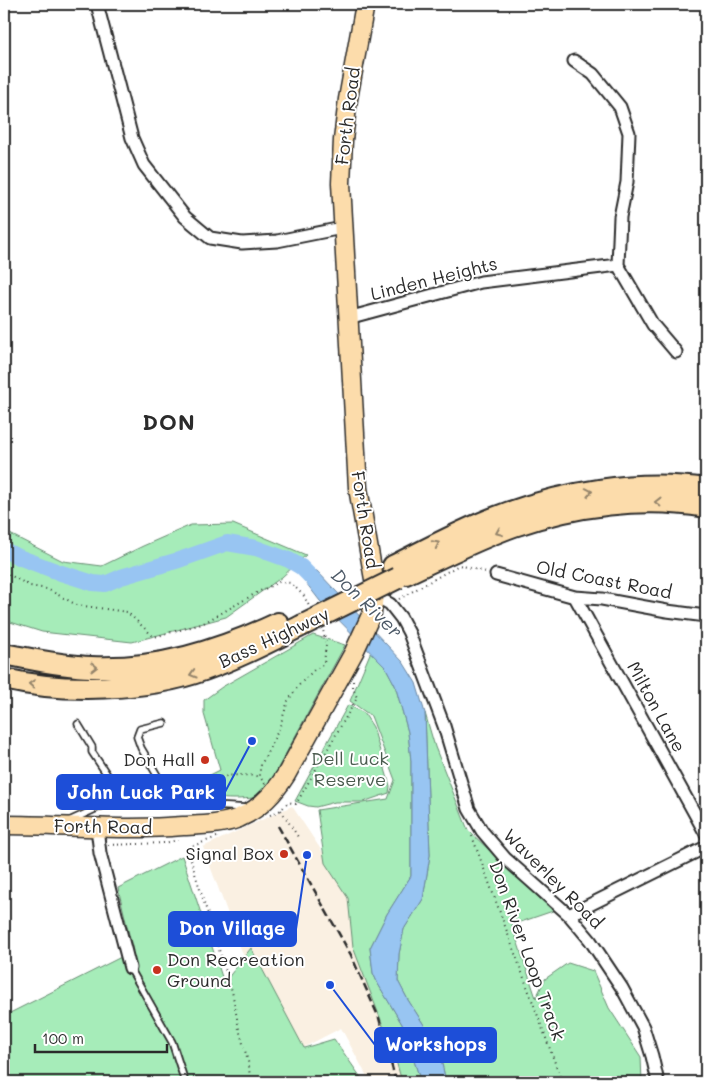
<svg xmlns="http://www.w3.org/2000/svg" width="710" height="1086" font-family="Mali,sans-serif">
<style>
.built{fill:#faf0e2}
.green{fill:#a6ecb9;stroke:#688c72}
.water{fill:#98c5f2;stroke:#6c87a2}
.lines{fill:none;stroke-linecap:round;stroke-linejoin:round}
.river{stroke:#98c5f2;stroke-width:16}
.service-casing{stroke:#2b2b2b;stroke-width:9}
.minor-casing{stroke:#2b2b2b;stroke-width:15}
.primary-casing{stroke:#2b2b2b;stroke-width:21}
.motorway-casing{stroke:#2b2b2b;stroke-width:24}
.path{stroke:#2b2b2b;stroke-width:2;stroke-dasharray:1 4;stroke-linecap:butt}
.service{stroke:#fff;stroke-width:5.5}
.minor{stroke:#fff;stroke-width:11}
.primary{stroke:#fcdcab;stroke-width:18}
.motorway{stroke:#fcdcab;stroke-width:20}
.rail{stroke:#2b2b2b;stroke-width:2.5;stroke-dasharray:8 4;stroke-linecap:butt}
.motorway-bridge-casing{stroke:#2b2b2b;stroke-width:24;stroke-linecap:butt}
.motorway-bridge{stroke:#fcdcab;stroke-width:20}
.oneway{stroke:#94846b}
.poi-dot{fill:#c8321e;stroke:#fff;stroke-width:2}
.labels{text-anchor:middle;stroke-width:4;stroke-linejoin:round;paint-order:stroke}
.street-label{font-size:18px;fill:#2b2b2b;stroke:#fff}
.park-label{font-size:18px;fill:#4a5b4e;stroke:#fff}
.poi-label{font-size:18px;fill:#2b2b2b;stroke:#fff;text-anchor:end}
.water-label{font-size:19px;font-style:italic;fill:#4c5967;stroke:#fff}
.district-label{font-size:22px;font-weight:bold;letter-spacing:1px;fill:#2b2b2b;stroke:#fff}
.leader{fill:none;stroke:#1d4ed8;stroke-width:2}
.callout-dot{fill:#1d4ed8;stroke:#fff;stroke-width:2}
.callout{fill:#1d4ed8;stroke:#1d4ed8;stroke-width:2}
.callout-label{font-size:19px;text-anchor:middle;font-weight:bold;fill:#fff}
</style>
<rect width="100%" height="100%" fill="#fff"/>
<filter id="ink" filterUnits="userSpaceOnUse"><feTurbulence type="fractalNoise" baseFrequency=".02" numOctaves="2"/><feDisplacementMap in="SourceGraphic" scale="10" xChannelSelector="R" yChannelSelector="G"/><feConvolveMatrix kernelMatrix="1 2 1 2 8 2 1 2 1" color-interpolation-filters="sRGB"/></filter>
<g filter="url(#ink)">
<path class="built" d="M292,806L355,901L400,1063L403,1082H370L341,1028L285,1057L251,976L203,847Z"/>
<path class="green" d="M233,524L306,555L282,577L226,617L132,642L42,632L4,620V531L63,561L102,566L143,546L191,525Z
M313,635L345,645L278,768L276,776L254,798C231,800 210,800 188,789V786L220,770L204,714V700L222,687Z
M371,651L386,668L395,685L408,732L411,761V876L387,914L370,948L373,973L378,984L402,1024L421,1082H402L395,1057L353,947L348,898L325,863L317,810L388,799L395,780L371,716L350,701Z
M348,705L364,713L373,727L390,786L389,793L363,802H335L316,807L308,806L295,801Z
M425,713L435,747L468,830L553,911L512,925L536,998L545,979L568,963L593,971L609,1008L641,1057L642,1082H446L440,1055L424,1025L408,1000L398,981L399,954L404,929L423,899L430,855Z
M182,856L224,983L251,948L304,1048L334,1039L364,1082H4V1016L133,951L118,888Z"/>
<path class="water" d="M301,567L317,571L403,662L416,683L425,713L430,855L423,899L404,929L399,954L398,981L408,1000L424,1025L440,1055L446,1082H421L402,1024L378,984L373,973L370,948L387,914L411,876V761L408,732L395,685L386,668L320,601L303,579Z"/>
<g class="lines">
<path class="river" d="M4,550L21,558L61,573L93,583L105,584L121,577L179,560L227,543L256,548L289,560L301,567L315,581"/>
<defs>
<path id="service" d="M78,724L92,747V752L116,788L120,800
M158,792L157,775L141,748L137,737L140,729L164,723
M69,821L102,806L147,793H166L213,806L248,808
M130,968L172,1042L185,1082"/>
<path id="minor" d="M97,4L132,138L144,165L185,217L210,238L242,243L277,241L342,228
M574,61L593,74L620,107L629,133L627,182L620,217L618,265L653,325L676,352
M348,318L481,282L618,265
M496,575L575,597L602,599L667,611L706,616
M374,597L379,598L390,604L401,618L409,633L444,726L469,809L482,831L505,858L569,915L590,940L622,988L643,1027L652,1056L658,1082
M575,597L706,834
M97,828L100,853L130,968
M569,915L706,847"/>
<path id="primary" d="M4,825C64,825 123,831 183,826C202,825 221,825 239,818C260,809 274,794 286,775L354,652L372,613L375,585L358,488L341,183L343,140L348,99L365,4"/>
<path id="motorway" d="M393,566C427,549 461,530 496,517C562,492 636,479 706,489
M406,574C442,557 477,539 514,526C574,505 644,496 706,507
M4,654C32,659 61,666 91,667C157,670 218,651 278,623
M4,679C63,693 146,691 204,670C238,658 269,642 301,626"/>
</defs>
<use href="#service" class="service-casing"/>
<use href="#minor" class="minor-casing"/>
<use href="#primary" class="primary-casing"/>
<use href="#motorway" class="motorway-casing"/>
<path class="path" d="M4,572L30,586L47,589L77,605L127,612L154,637L202,624L260,591L279,582L291,583L304,596L309,606
M399,599L459,565L486,572
M265,784L260,777V767L279,729L288,701L299,685L314,670L324,664L326,644L323,630
M177,788C187,786 195,782 204,780C220,776 244,773 260,777
M281,810L298,837
M270,815L281,810L288,802L296,804L357,698L353,687V681
M472,836L562,1082
M217,837L193,846L190,852L192,864L232,991L239,1029L249,1065L250,1082
M108,845L164,843L178,840"/>
<use href="#service" class="service"/>
<use href="#minor" class="minor"/>
<use href="#primary" class="primary"/>
<use href="#motorway" class="motorway"/>
<path class="rail" d="M278,826L351,955L379,1018L396,1082"/>
<defs>
<path id="motorway-bridge" d="M301,626L398,578"/>
</defs>
<use href="#motorway-bridge" class="motorway-bridge-casing"/>
<use href="#motorway-bridge" class="motorway-bridge"/>
</g>
<defs><path id="oneway-chevron" d="M-2-3.5L2.5 0L-2 3.5" fill="none" stroke-width="1.6" stroke-linecap="round" stroke-linejoin="round" transform="scale(1.25)"/></defs>
<g class="oneway">
<use href="#oneway-chevron" transform="translate(589 492) rotate(-11)"/>
<use href="#oneway-chevron" transform="translate(658 502) rotate(-179)"/>
<use href="#oneway-chevron" transform="translate(499 532) rotate(158)"/>
<use href="#oneway-chevron" transform="translate(436 544) rotate(-27)"/>
<use href="#oneway-chevron" transform="translate(94 667) rotate(1)"/>
<use href="#oneway-chevron" transform="translate(193 674) rotate(164)"/>
<use href="#oneway-chevron" transform="translate(32 684) rotate(-176)"/>
</g>
</g>
<g class="poi-dot">
<circle cx="205" cy="760" r="5"/>
<circle cx="284" cy="854" r="5"/>
<circle cx="157" cy="970" r="5"/>
</g>
<g class="labels">
<g class="street-label">
<text transform="translate(348 116) rotate(-83)" y="6">Forth Road</text>
<text transform="translate(434 279) rotate(-14)" y="6">Linden Heights</text>
<text transform="translate(365 520) rotate(81)" y="6">Forth Road</text>
<text transform="translate(604 580) rotate(11)" y="6">Old Coast Road</text>
<text transform="translate(274 638) rotate(-25)" y="6">Bass Highway</text>
<text transform="translate(656 707) rotate(61)" y="6">Milton Lane</text>
<text transform="translate(103 827) rotate(1)" y="6">Forth Road</text>
<text transform="translate(553 879) rotate(45)" y="6">Waverley Road</text>
<text transform="translate(527 951) rotate(70)" y="6">Don River Loop Track</text>
</g>
<g class="park-label">
<text x="350" y="765">Dell Luck<tspan x="350" dy="21">Reserve</tspan></text>
</g>
<g class="poi-label">
<text x="195" y="766">Don Hall</text>
<text x="274" y="860">Signal Box</text>
<text x="167" y="966" text-anchor="start">Don Recreation<tspan x="167" dy="21">Ground</tspan></text>
</g>
<g class="water-label">
<text transform="translate(367 603) rotate(44)" y="7">Don River</text>
</g>
<g class="district-label">
<text x="169" y="430">DON</text>
</g>
</g>
<path class="leader" d="M252 741L225 792M307 855L296 929M330 985L375 1045"/>
<g class="callout-dot">
<circle cx="252" cy="741" r="5"/>
<circle cx="307" cy="855" r="5"/>
<circle cx="330" cy="985" r="5"/>
</g>
<g class="callout">
<rect x="57" y="775" width="168" height="34" rx="5"/>
<rect x="169" y="912" width="127" height="34" rx="5"/>
<rect x="375" y="1028" width="121" height="34" rx="5"/>
</g>
<g class="callout-label">
<text x="141" y="799">John Luck Park</text>
<text x="232" y="935">Don Village</text>
<text x="436" y="1051">Workshops</text>
</g>
<rect width="710" height="1086" fill="none" stroke="#fff" stroke-width="20"/>
<rect x="10" y="10" width="690" height="1066" fill="none" stroke="#2b2b2b" stroke-width="2" filter="url(#ink)"/>
<path d="M35 1044v8h132v-8" fill="none" stroke="#2b2b2b" stroke-width="2.5"/>
<text x="42" y="1044" font-size="15" fill="#2b2b2b" stroke="#ffffff" stroke-width="4" paint-order="stroke">100 m</text>
</svg>
